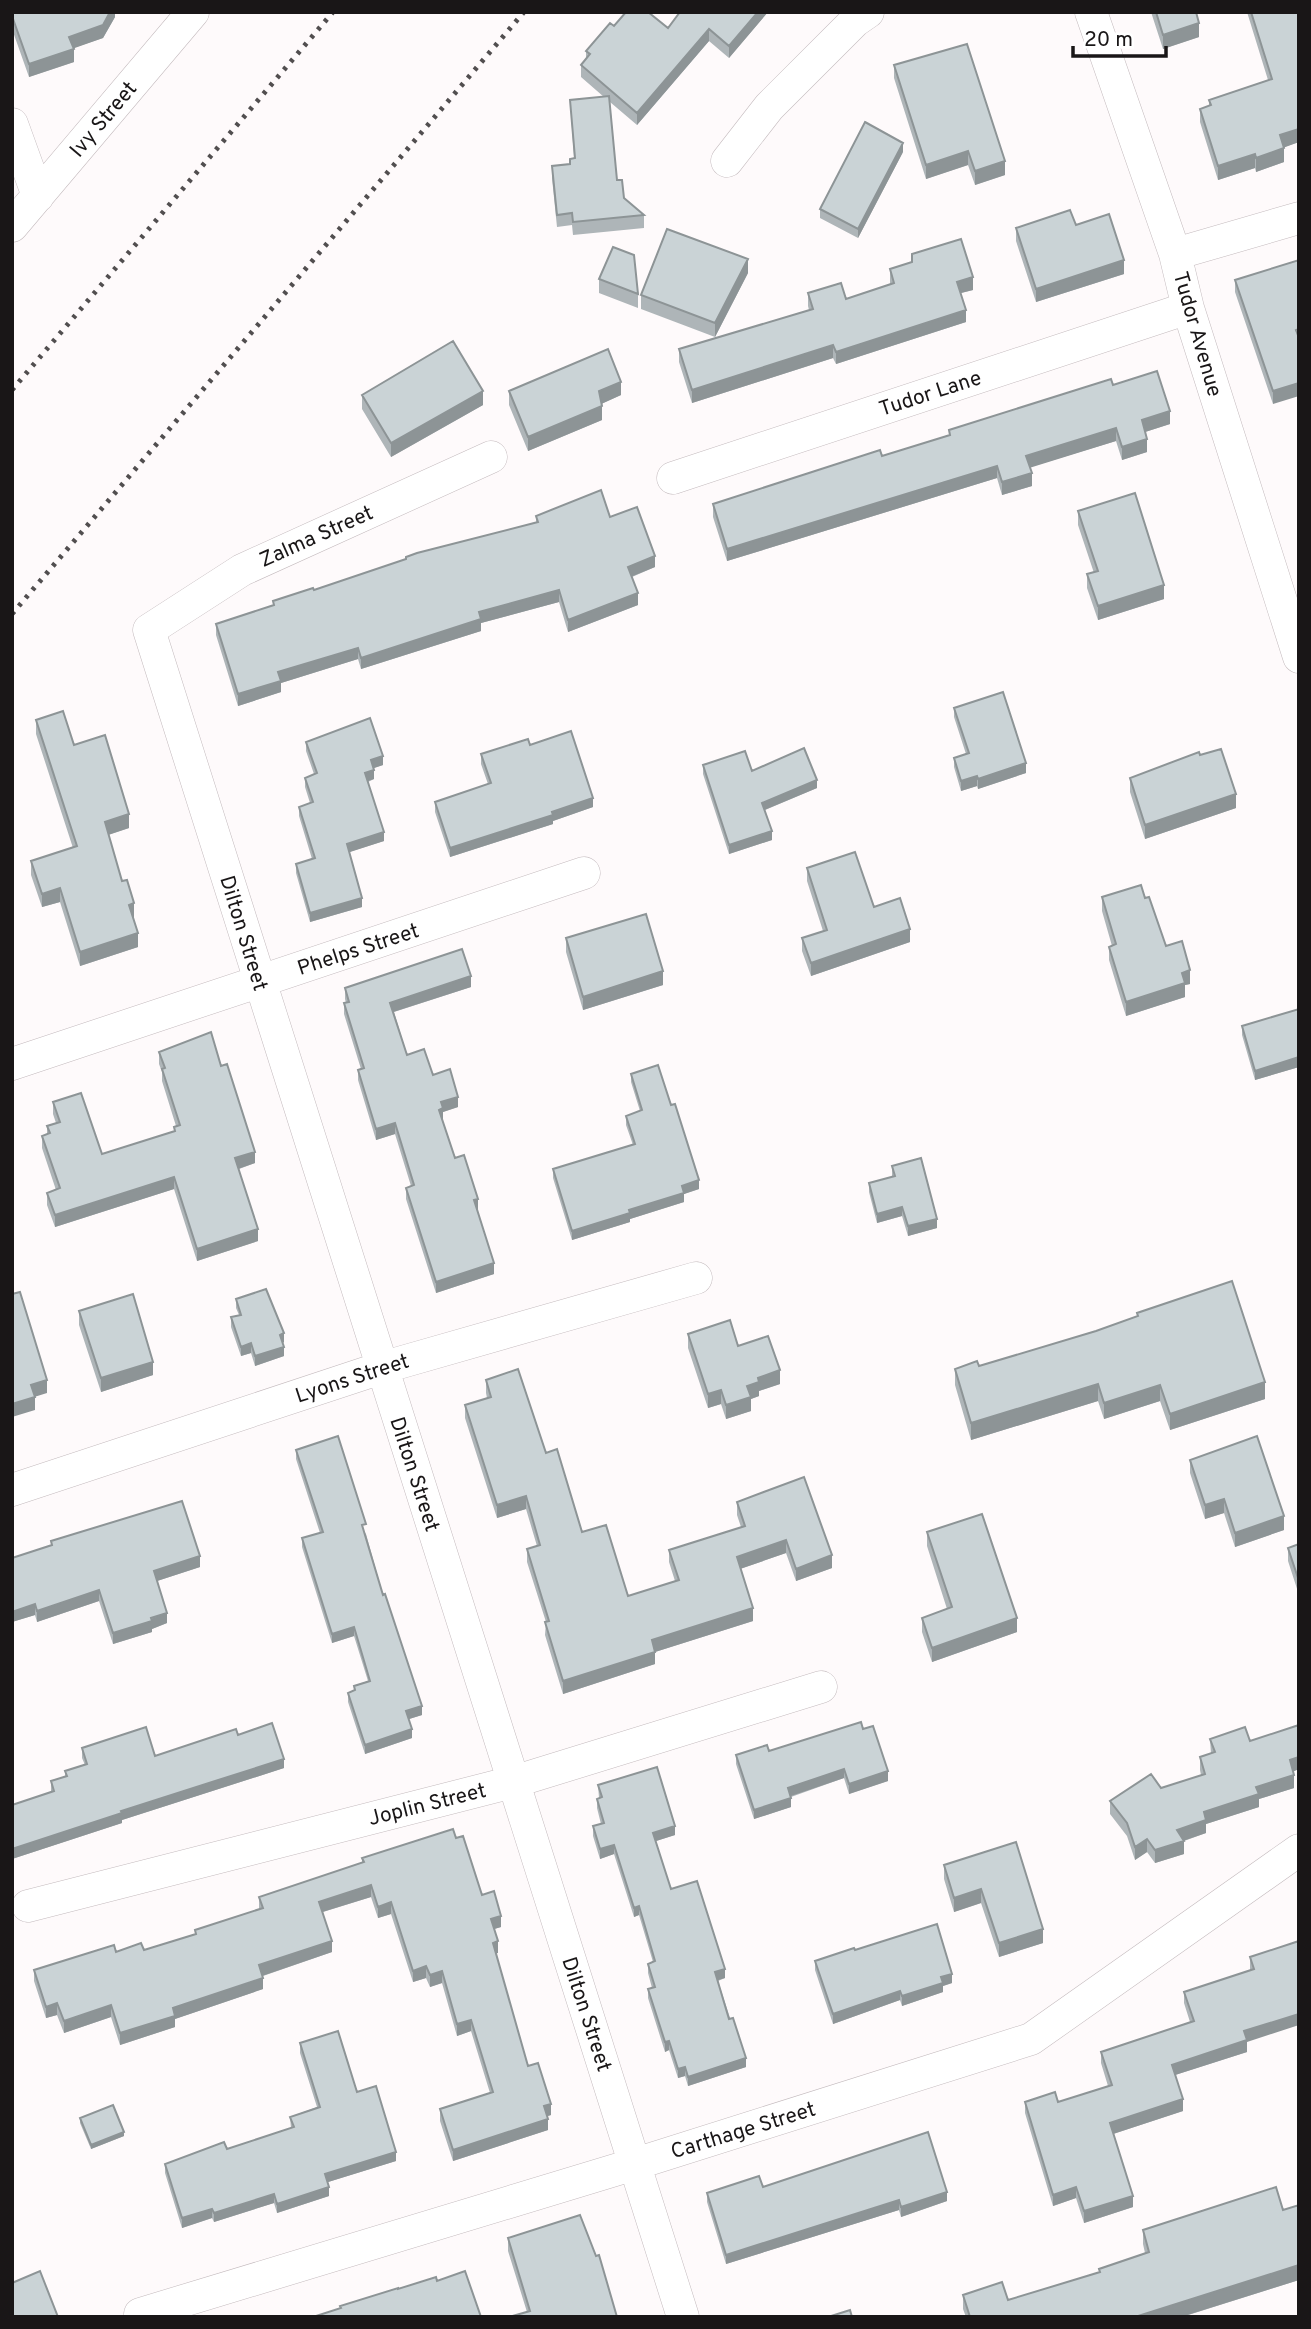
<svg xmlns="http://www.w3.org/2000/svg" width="1311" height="2329" font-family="Overpass,sans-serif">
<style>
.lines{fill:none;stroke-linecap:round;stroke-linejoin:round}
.minor-casing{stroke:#c4bbbe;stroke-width:33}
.minor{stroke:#fff;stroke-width:32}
.rail{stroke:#514e4f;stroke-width:5;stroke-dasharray:3.5 7;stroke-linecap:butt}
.wall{fill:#aeb5b8}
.shaded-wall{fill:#8d9496}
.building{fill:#cad3d6;stroke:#8d9496;stroke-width:2}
.labels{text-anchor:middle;stroke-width:6;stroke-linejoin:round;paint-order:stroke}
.street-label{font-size:21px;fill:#191617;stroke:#fff}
</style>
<rect width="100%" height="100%" fill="#fefafb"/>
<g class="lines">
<defs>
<path id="minor" d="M1091,12L1175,254L1188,308L1299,657
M12,124L38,196
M727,161L769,107L855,21L868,12
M12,226L193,12
M1175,254L1299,218
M491,457L242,570L149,630L683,2317
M673,478L1188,308
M12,1064L584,873
M12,1490L381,1368L696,1278
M28,1906L513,1782L821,1687
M140,2314L635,2164L1031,2039L1299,1850"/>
</defs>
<use href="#minor" class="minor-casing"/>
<use href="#minor" class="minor"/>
<path class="rail" d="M12,390L333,12
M12,614L524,12"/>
</g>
<path class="wall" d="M12,12H115V17L103,38L73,48L74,62L29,77L12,29Z
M768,12L729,58L709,41L637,125L610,102L617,180L624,198L644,215V228L573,235L572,225L557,227L552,178V166L570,164L574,158L570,100L604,97L581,77V65L586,59V51L614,26L668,28Z
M1151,12H1196L1199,37L1163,49Z
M1247,12H1299V142L1284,147V162L1256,172L1255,168L1218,180L1200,122V109L1209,106V100L1268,80Z
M894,65L1005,175L975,185L968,165L926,179L894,78Z
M903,152L858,238L820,218V209Z
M1076,225L1124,274L1036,302L1016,241V228Z
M912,254L973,290L961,293L966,322L836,364L833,358L692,403L679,362V349L809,310L808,306V293L846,299L890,284V269L912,262Z
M1299,260L1273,404L1235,292V280Z
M748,273L715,337L641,309V295Z
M599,279L638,294V308L599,293Z
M1113,385L1170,424L1145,432L1147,452L1122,460L1116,441L1030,467L1032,486L1002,495L997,478L727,561L713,517V504L882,456L949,436V430Z
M509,391L621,395L601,404L602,420L528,451L509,405Z
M362,395L483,405L391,457L362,409Z
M1078,511L1164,599L1098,620L1087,588V574L1094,573L1078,525Z
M536,516L610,517L655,567L632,577L638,605L568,632L559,602L481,623V631L361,669L358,659L281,683V692L238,706L216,635V624L273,606V601L314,590L536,523Z
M954,708L1026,773L978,789L977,786L961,791L954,767V758L966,754L954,717Z
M36,720L74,745L129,828L108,835L122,881L134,917H133L138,947L80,966L60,902L42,907L31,875V861L73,848L36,734Z
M306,742L383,765L374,768V779L368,782L384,841L349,852L362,907L310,922L296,873V864L312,859L299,816V807L310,803L305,787V778L314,774L306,751Z
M530,745L593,807L553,821V824L450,857L435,812V802L488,784L481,764V754Z
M1200,755L1236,808L1145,839L1130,792V778Z
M703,765L752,771L817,788L765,810L772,840L729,854L703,774Z
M807,868L874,907L910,942L811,976L802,951V938L823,931L807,881Z
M1102,897L1145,898L1166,946L1190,984L1185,985V997L1126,1016L1109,960V947L1112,946L1102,911Z
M566,938L663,985L583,1010L566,952Z
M471,987L394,1012L407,1055L433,1075L458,1107L443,1112L442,1119L455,1158L478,1209L477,1210L494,1274L436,1293L406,1199V1188L411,1186L395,1134L376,1140L358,1080V1070L361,1069L344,1014V1003H346L345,999V988Z
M1299,1009V1067L1255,1080L1242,1035V1026Z
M159,1052L221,1066L255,1163L239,1169L258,1241L197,1261L174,1189L55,1227L47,1205V1193L56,1190L42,1148V1136L47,1134V1126L56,1123L53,1114V1102L102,1154L174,1131V1127L176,1126L162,1081V1072L159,1064Z
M631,1074L671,1105L699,1189L684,1194V1202L630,1219V1222L572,1240L553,1178V1169L633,1145L626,1125V1116L640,1111L631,1082Z
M892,1166L937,1228L908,1236L902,1216L877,1223L869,1192V1183L892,1177Z
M236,1299L284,1342L283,1343L284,1356L255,1366L251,1353L241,1356L231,1327V1317L239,1315L236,1308Z
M79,1311L153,1375L101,1392L79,1325Z
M1137,1313L1265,1399L1170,1430L1160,1401L1104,1419L1098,1401L971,1440L955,1385V1369L979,1366L1096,1331L1137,1317Z
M688,1334L738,1346L780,1384L759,1391V1396L751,1399V1411L726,1419L721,1404L708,1408L688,1348Z
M486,1380L546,1453L582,1532L628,1596L675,1581L669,1562V1550L741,1527L737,1515V1502L832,1568L796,1581L786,1553L740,1569L753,1621L655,1652V1664L563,1694L545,1635L546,1622L527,1562V1549L537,1546L526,1509L497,1518L465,1418V1405L487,1398L486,1393Z
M296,1450L366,1534L383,1595L422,1715L409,1719L412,1738L365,1754L348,1702V1693L354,1691V1686L368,1681L354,1636L332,1643L302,1547V1538L320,1533L296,1459Z
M1190,1460L1284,1530L1235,1547L1224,1513L1205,1519L1190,1473Z
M927,1532L1017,1632L932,1662L922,1632V1618L947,1609L927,1546Z
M51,1541L200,1567L157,1581L167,1623L152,1629V1632L113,1644L99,1601L37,1622L35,1615L12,1622V1558L51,1545Z
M1299,1544V1595L1288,1561V1548Z
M1299,1725V1769L1293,1771L1294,1788L1259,1799V1807L1206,1824V1833L1184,1841V1854L1155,1863L1147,1852L1135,1860L1127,1836L1110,1814V1801L1161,1788L1201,1775L1200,1770V1757L1211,1754L1210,1739L1250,1741Z
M863,1729L888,1781L849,1794L844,1778L791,1797V1807L754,1819L736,1764V1755L769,1751Z
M238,1735L284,1768L122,1820V1823L12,1859V1805L51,1792V1781L65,1777V1771L85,1765L82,1758V1748L155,1756Z
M598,1785L675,1835L656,1841L671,1889L725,1978L718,1981L746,2067L688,2086L685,2076L678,2078L669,2050L665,2052L648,1998V1989L652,1988L648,1973V1964L653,1962L639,1915L634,1917L614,1854L600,1859L593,1836V1826L601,1824L597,1808V1799L599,1798Z
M456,1838L482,1895L501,1927L494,1929L498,1953H496L528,2066L551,2115L548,2116V2130L453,2161L440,2121V2109L490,2093L471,2031L457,2036L442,1983L430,1987L426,1978L413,1982L391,1914L378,1918L371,1897L323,1912L332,1952L263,1976V1989L175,2019V2027L120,2045L111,2017L64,2033L57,2015L46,2018L34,1981V1970L116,1952L144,1950L195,1934V1930L259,1909V1897L362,1863V1858Z
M1016,1842L1043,1943L999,1957L981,1903L954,1912L944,1879V1865Z
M1299,1942L1247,2042V2052L1175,2075L1183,2111L1113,2134L1133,2207L1084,2223L1076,2198L1053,2206L1025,2113V2102H1058L1108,2086L1101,2063V2052L1190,2022L1184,2003V1992L1250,1970V1957Z
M855,1950L952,1983L943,1986V1992L902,2006L900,2000L833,2024L815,1970V1961Z
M300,2043L357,2092L396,2161L328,2182L329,2196L277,2213L274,2203L214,2222L212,2218L182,2228L165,2173V2164L227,2149L291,2128L290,2117L317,2107L300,2053Z
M80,2118L124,2136L91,2149L80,2123Z
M763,2187L947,2201L901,2217L899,2210L726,2264L707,2202V2193Z
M1299,2205V2280L1182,2317H966L963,2309V2295L1008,2300L1099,2272V2269L1145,2253L1143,2244V2230L1283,2210Z
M508,2238L617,2317L527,2312L508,2251Z"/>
<path class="shaded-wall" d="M110,12H115V17L103,38L69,50V37Z
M758,12H768L729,58V46Z
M1199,23V37L1163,49V35Z
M709,29V41L637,125V113Z
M74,49V62L29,77V64Z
M1299,129V142L1280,149V135Z
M903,143V152L858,238V229Z
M1284,148V162L1256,172V158Z
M968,151V165L926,179V165Z
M1255,154V168L1218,180V166Z
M1005,161V175L975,185V171Z
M748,259V273L715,337V323Z
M1124,260V274L1036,302V289Z
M973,277V290L957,294V282Z
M966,310V322L836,364V352Z
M833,345V358L692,403V390Z
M621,382V395L599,405V391Z
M1299,383V396L1273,404V391Z
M483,391V405L391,457V443Z
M602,406V420L528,451V437Z
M1170,411V424L1142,433V420Z
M1116,428V441L1026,469V456Z
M1147,439V452L1122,460V447Z
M997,466V478L727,561V549Z
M1032,473V486L1002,495V482Z
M655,556V567L628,578V567Z
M1164,585V599L1098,620V606Z
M559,590V602L481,623V631L361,669V658L479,612Z
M638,593V605L568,632V620Z
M358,648V659L281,683V692L238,706V694L278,672Z
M383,756V765L371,769V760Z
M1026,763V773L978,789V779Z
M374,770V779L365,782V773Z
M977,776V786L961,791V781Z
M817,780V788L762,811V803Z
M1236,794V808L1145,839V825Z
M593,798V807L553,821V824L450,857V848Z
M129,814V828L105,836V822Z
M772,831V840L729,854V845Z
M384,832V841L347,853V844Z
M60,888V902L42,907V894Z
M362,898V907L310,922V913Z
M134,903V917L129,918V905Z
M910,929V942L811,976V963Z
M138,933V947L80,966V952Z
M1190,970V984L1185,985V997L1126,1016V1002L1182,973Z
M663,971V985L583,1010V997Z
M471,976V987L390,1013V1003Z
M1299,1057V1067L1255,1080V1071Z
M458,1097V1107L443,1112V1119L439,1120V1110L441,1102Z
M395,1123V1134L376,1140V1129Z
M255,1152V1163L235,1170V1158Z
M174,1177V1189L55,1227V1215Z
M699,1180V1189L684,1194V1202L630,1219V1222L572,1240V1231L629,1210L682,1186Z
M478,1199V1209L474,1211V1200Z
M902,1207V1216L877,1223V1214Z
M937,1219V1228L908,1236V1226Z
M258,1229V1241L197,1261V1249Z
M494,1263V1274L436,1293V1282Z
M284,1333V1342L280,1344V1335Z
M251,1343V1353L241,1356V1347Z
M284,1347V1356L255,1366V1356Z
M153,1362V1375L101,1392V1378Z
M780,1370V1384L759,1391V1396L751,1399V1411L726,1419V1405L747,1386L758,1378Z
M47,1380V1393L31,1398V1385Z
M1265,1382V1399L1170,1430V1414Z
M1098,1384V1401L971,1440V1423Z
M1160,1385V1401L1104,1419V1403Z
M721,1390V1404L708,1408V1394Z
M35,1397V1410L12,1417V1404Z
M526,1496V1509L497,1518V1505Z
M1224,1499V1513L1205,1519V1505Z
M1284,1516V1530L1235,1547V1533Z
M786,1540V1553L737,1570V1557Z
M832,1555V1568L796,1581V1569Z
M200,1556V1567L154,1582V1571Z
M99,1590V1601L37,1622V1611Z
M35,1604V1615L12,1622V1612Z
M753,1608V1621L655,1652V1664L563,1694V1681L652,1640Z
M167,1613V1623L152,1629V1632L113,1644V1633Z
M1017,1618V1632L932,1662V1648Z
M354,1627V1636L332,1643V1634Z
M422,1706V1715L406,1720V1711Z
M412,1729V1738L365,1754V1745Z
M1299,1757V1769L1290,1773V1760Z
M284,1759V1768L122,1820V1823L12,1859V1849L121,1811Z
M844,1769V1778L788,1797V1788Z
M888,1771V1781L849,1794V1784Z
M1294,1775V1788L1259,1799V1807L1206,1824V1833L1177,1843V1830L1204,1812L1256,1787Z
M791,1798V1807L754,1819V1810Z
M675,1826V1835L653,1842V1833Z
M1147,1839V1852L1135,1860V1847Z
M1184,1841V1854L1155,1863V1850Z
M614,1845V1854L600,1859V1849Z
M371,1885V1897L319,1913V1902Z
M981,1889V1903L954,1912V1898Z
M391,1902V1914L378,1918V1907Z
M639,1906V1915L634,1917V1908Z
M501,1916V1927L491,1930V1919Z
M1043,1929V1943L999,1957V1943Z
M332,1941V1952L259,1977V1965Z
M498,1941V1953L493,1954V1943Z
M426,1966V1978L413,1982V1971Z
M725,1969V1978L715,1981V1972Z
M442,1971V1983L430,1987V1975Z
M952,1974V1983L943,1986V1992L902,2006V1996L941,1977Z
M263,1978V1989L175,2019V2027L120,2045V2033L173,2008Z
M900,1991V2000L833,2024V2014Z
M57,2003V2015L46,2018V2007Z
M111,2005V2017L64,2033V2021Z
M1299,2014V2025L1247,2042V2052L1172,2076V2065L1244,2031Z
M471,2020V2031L457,2036V2024Z
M669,2041V2050L665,2052V2042Z
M746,2058V2067L688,2086V2077Z
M685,2067V2076L678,2078V2069Z
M1183,2099V2111L1110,2135V2123Z
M551,2104V2115L544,2117V2106Z
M548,2119V2130L453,2161V2150Z
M124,2132V2136L91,2149V2145Z
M396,2152V2161L325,2183V2174Z
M329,2187V2196L277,2213V2204Z
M1076,2187V2198L1053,2206V2195Z
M947,2192V2201L901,2217V2207Z
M274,2194V2203L214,2222V2213Z
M1133,2196V2207L1084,2223V2211Z
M899,2200V2210L726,2264V2255Z
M212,2209V2218L182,2228V2218Z
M1299,2265V2280L1181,2317H1135Z"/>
<path class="building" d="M12,12H110L103,25L69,37L74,49L29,64L12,16Z
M626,12H648L668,28L680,12H758L729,46L709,29L637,113L581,65L590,54L586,51L610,23L614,26Z
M1156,12H1196L1199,23L1163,35Z
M1251,12H1299V129L1280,135L1284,148L1256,158L1255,154L1218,166L1200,109L1211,105L1209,100L1272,79Z
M967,44L1005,161L975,171L968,151L926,165L894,65Z
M609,96L617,180H622L624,198L644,215L573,222L572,213L557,215L552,166L570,164V159L575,158L570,100Z
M865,122L903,143L858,229L820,209Z
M1070,210L1076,225L1109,214L1124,260L1036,289L1016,228Z
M667,229L748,259L715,323L641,295Z
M961,239L973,277L957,282L966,310L836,352L833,345L692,390L679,349L813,309L808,293L841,283L846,299L894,283L890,269L912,262V254Z
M613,247L634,255L638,294L599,279Z
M1299,260V329L1296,330L1299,338V383L1273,391L1235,280Z
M453,341L483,391L391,443L362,395Z
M608,349L621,382L599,391L602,406L528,437L509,391Z
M1157,371L1170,411L1142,420L1147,439L1122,447L1116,428L1026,456L1032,473L1002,482L997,466L727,549L713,504L880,450L882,456L950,435L949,430L1111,379L1113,385Z
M601,490L610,517L637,507L655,556L628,567L638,593L568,620L559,590L479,612L481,619L361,658L358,648L278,672L281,681L238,694L216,624L274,605L273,601L313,588L314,590L406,559V557L417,553L538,522L536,516Z
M1135,493L1164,585L1098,606L1087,574L1098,571L1078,511Z
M1003,692L1026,763L978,779L977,776L961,781L954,758L969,753L954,708Z
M63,711L74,745L105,735L129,814L105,822L122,881L127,880L134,903L129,905L138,933L80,952L60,888L42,894L31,861L77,846L36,720Z
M370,718L383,756L371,760L374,770L365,773L384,832L347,844L362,898L310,913L296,864L315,858L299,807L313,802L305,778L317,773L306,742Z
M571,731L593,798L552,812L553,815L450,848L435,802L491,783L481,754L528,739L530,745Z
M804,748L817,780L762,803L772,831L729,845L703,765L745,751L752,771Z
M1221,749L1236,794L1145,825L1130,778L1199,752L1200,755Z
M855,852L874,907L900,898L910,929L811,963L802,938L827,930L807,868Z
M1141,885L1145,898L1149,897L1166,946L1182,941L1190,970L1182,973L1185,983L1126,1002L1109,947L1116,944L1102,897Z
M646,914L663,971L583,997L566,938Z
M462,949L471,976L390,1003L407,1055L424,1049L433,1075L450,1069L458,1097L441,1102L443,1108L439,1110L455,1158L464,1155L478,1199L474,1200L494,1263L436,1282L406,1188L414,1185L395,1123L376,1129L358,1070L364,1068L344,1003L349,1002L345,988Z
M1299,1009V1057L1255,1071L1242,1026Z
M211,1032L221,1066L227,1064L255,1152L235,1158L258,1229L197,1249L174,1177L55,1215L47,1193L60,1188L42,1136L50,1133L47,1126L60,1122L53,1102L81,1093L102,1154L175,1131L174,1127L180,1125L162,1069L165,1068L159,1052Z
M658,1065L671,1105L675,1104L699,1180L682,1186L684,1193L629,1210L630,1213L572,1231L553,1169L635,1144L626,1116L642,1110L631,1074Z
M921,1158L937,1219L908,1226L902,1207L877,1214L869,1183L895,1176L892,1166Z
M1232,1281L1265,1382L1170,1414L1160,1385L1104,1403L1098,1384L971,1423L955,1369L977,1361L979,1366L1096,1331L1138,1316L1137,1313Z
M266,1289L284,1333L280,1335L284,1347L255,1356L251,1343L241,1347L231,1317L241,1315L236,1299Z
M20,1292L47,1380L31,1385L35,1397L12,1404V1294Z
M133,1294L153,1362L101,1378L79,1311Z
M730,1320L738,1346L768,1336L780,1370L758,1378L759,1382L747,1386L751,1397L726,1405L721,1390L708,1394L688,1334Z
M518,1369L546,1453L557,1449L582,1532L606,1525L628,1596L679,1580L669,1550L745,1526L737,1502L804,1477L832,1555L796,1569L786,1540L737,1557L753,1608L652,1640L655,1652L563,1681L545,1622L549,1621L527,1549L540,1545L526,1496L497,1505L465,1405L491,1397L486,1380Z
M338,1436L366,1524L362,1525L383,1595L385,1594L422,1706L406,1711L412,1729L365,1745L348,1693L355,1690L354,1686L370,1681L354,1627L332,1634L302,1538L323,1532L296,1450Z
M1257,1436L1284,1516L1235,1533L1224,1499L1205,1505L1190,1460Z
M182,1501L200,1556L154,1571L167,1613L151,1618L152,1621L113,1633L99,1590L37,1611L35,1604L12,1612V1558L52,1545L51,1541Z
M982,1514L1017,1618L932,1648L922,1618L952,1607L927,1532Z
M1299,1544V1581L1288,1548Z
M861,1722L863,1729L873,1726L888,1771L849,1784L844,1769L788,1788L791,1798L754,1810L736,1755L767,1745L769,1751Z
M272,1723L284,1759L121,1811L122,1813L12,1849V1805L54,1791L51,1781L67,1776L65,1771L87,1764L82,1748L146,1727L155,1756L236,1729L238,1735Z
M1299,1725V1757L1290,1760L1294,1775L1256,1787L1259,1794L1204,1812L1206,1820L1177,1830L1184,1841L1155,1850L1147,1839L1135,1847L1127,1823L1110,1801L1151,1774L1161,1788L1205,1774L1200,1757L1215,1752L1210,1739L1245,1727L1250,1741Z
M657,1767L675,1826L653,1833L671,1889L697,1881L725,1969L715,1972L729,2019L733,2018L746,2058L688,2077L685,2067L678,2069L669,2041L665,2042L648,1989L655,1987L648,1964L655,1961L639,1906L634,1908L614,1845L600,1849L593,1826L604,1823L597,1799L602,1797L598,1785Z
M453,1829L456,1838L463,1836L482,1895L494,1891L501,1916L491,1919L498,1941L493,1943L528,2066L538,2063L551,2104L544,2106L548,2119L453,2150L440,2109L493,2092L471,2020L457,2024L442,1971L430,1975L426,1966L413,1971L391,1902L378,1907L371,1885L319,1902L332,1941L259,1965L263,1978L173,2008L175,2016L120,2033L111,2005L64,2021L57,2003L46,2007L34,1970L114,1945L116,1952L141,1943L144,1950L196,1934L195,1930L263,1908L259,1897L364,1862L362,1858Z
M1016,1842L1043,1929L999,1943L981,1889L954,1898L944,1865Z
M937,1924L952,1974L941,1977L943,1983L902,1996L900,1991L833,2014L815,1961L854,1948L855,1950Z
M1299,1941V2014L1244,2031L1247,2040L1172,2065L1183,2099L1110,2123L1133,2196L1084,2211L1076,2187L1053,2195L1025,2102L1055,2092L1058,2102L1112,2085L1101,2052L1194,2021L1184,1992L1254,1969L1250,1957Z
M338,2031L357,2092L376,2086L396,2152L325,2174L329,2187L277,2204L274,2194L214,2213L212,2209L182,2218L165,2164L224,2142L227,2149L294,2127L290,2117L320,2107L300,2043Z
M113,2105L124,2132L91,2145L80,2118Z
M928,2132L947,2192L901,2207L899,2200L726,2255L707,2193L759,2176L763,2187Z
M1276,2187L1283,2210L1299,2205V2265L1135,2317H970L963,2295L1002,2282L1008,2300L1100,2272L1099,2269L1149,2252L1143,2230Z
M580,2215L596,2256L599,2255L617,2317H509L530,2311L508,2238Z
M40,2271L58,2317H12V2283Z
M465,2271L481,2317H313L341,2308L340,2306L398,2288V2289L436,2277L437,2281Z
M850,2310L852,2317H828Z"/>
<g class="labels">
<g class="street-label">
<text transform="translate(103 119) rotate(-50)" y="7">Ivy Street</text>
<text transform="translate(1198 334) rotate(74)" y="7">Tudor Avenue</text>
<text transform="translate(930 393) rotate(-18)" y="7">Tudor Lane</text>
<text transform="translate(316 536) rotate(-24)" y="7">Zalma Street</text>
<text transform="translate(244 933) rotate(73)" y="7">Dilton Street</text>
<text transform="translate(358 949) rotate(-18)" y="7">Phelps Street</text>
<text transform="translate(352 1378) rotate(-18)" y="7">Lyons Street</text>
<text transform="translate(415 1474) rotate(72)" y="7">Dilton Street</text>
<text transform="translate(427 1804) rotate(-14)" y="7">Joplin Street</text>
<text transform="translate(587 2014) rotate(72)" y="7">Dilton Street</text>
<text transform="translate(743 2130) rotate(-17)" y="7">Carthage Street</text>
</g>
</g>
<rect width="1311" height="2329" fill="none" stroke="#191617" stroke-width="28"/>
<path d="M1073 46v10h93v-10" fill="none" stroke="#191617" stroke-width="3.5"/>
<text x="1084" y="46" font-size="21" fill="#191617" stroke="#ffffff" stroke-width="5" paint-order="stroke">20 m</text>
</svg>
